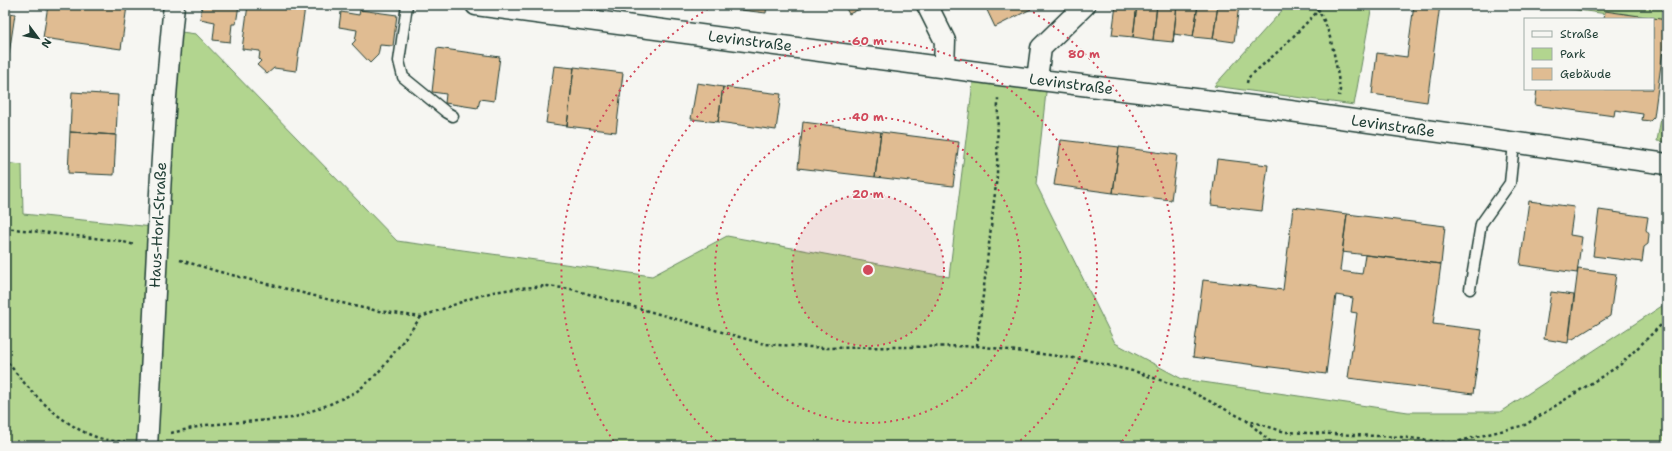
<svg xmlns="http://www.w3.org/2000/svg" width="1672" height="451" font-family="'Shantell Sans',sans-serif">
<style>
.green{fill:#b2d58f;stroke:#688962}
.building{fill:#e0bc92;stroke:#1f3d34}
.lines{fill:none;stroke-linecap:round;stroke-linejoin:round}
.lane-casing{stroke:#1f3d34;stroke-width:13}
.street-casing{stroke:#1f3d34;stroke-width:23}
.path{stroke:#1f3d34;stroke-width:2.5;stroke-dasharray:3 3;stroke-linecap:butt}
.lane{stroke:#f6f6f2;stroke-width:10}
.street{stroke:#f6f6f2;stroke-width:20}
.ring{fill:none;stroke:#d1495b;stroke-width:2;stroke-dasharray:2 4}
.labels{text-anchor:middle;stroke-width:3;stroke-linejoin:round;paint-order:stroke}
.street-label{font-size:15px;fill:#1f3d34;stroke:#f6f6f2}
.centre{fill:#d1495b;stroke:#f6f6f2;stroke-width:2}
.ring-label{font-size:12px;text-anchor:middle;font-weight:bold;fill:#d1495b;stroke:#f6f6f2;stroke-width:3;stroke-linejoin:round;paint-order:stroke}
</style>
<rect width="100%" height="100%" fill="#f6f6f2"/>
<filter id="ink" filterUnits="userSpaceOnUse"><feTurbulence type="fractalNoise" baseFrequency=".025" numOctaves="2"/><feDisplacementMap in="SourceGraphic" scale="8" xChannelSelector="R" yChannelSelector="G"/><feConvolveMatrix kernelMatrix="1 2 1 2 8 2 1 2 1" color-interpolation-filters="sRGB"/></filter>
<g filter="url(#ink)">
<path class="green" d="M1287,5H1372L1354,105L1214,86Z
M1563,5H1667V22L1653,20V19H1643L1564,8Z
M174,31L196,34L397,241L652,276L727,236L949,277L974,74L1047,83L1036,184L1115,343L1182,379L1408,412H1500L1665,304L1667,294V446H150Z
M1667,83V142L1657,141Z
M5,163L22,165L23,214L153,227L140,446H5Z"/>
<path class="building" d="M48,5L127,6L121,49L43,38Z
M202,5H239L236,24H232L230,42L213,40L215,22L200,19Z
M248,5H287L305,7L296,71L274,68L267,74L257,65L261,61L259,59L260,51L242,49Z
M742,5H767L766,13L741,10Z
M844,5H868L849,14Z
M993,5H1029L1031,9L995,27L986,8Z
M1116,5H1137L1133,37L1112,35Z
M1137,5H1157L1153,40L1133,37Z
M1157,5H1177L1173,42L1153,40Z
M1177,5H1198L1193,37L1174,34L1173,42Z
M1198,5H1218L1213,39L1193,37Z
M1218,5L1239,6L1234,42L1213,39Z
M1414,5H1440L1427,102L1372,94L1377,53L1407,57Z
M360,10L397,15L393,46L380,45L378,55L370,63L352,44L355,41L357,30L339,27L341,12L359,15Z
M1605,11L1667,20L1654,117L1650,121L1642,120L1643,114L1615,110L1614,116L1535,105L1537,89H1653V19H1604Z
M5,12L15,14L9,54H5Z
M437,48L500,57L494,101L480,99L478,108L445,103L446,94L432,92Z
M554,66L574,68L567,126L546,123Z
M574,67L623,73L616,132L567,126Z
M697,83L723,87L718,122L691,119Z
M723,87L781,94L776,130L718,122Z
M72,92L118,95L116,135L70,132Z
M803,122L881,132L875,177L798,168Z
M70,132L116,135L114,175L68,173Z
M881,132L959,142L953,186L875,177Z
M1061,140L1119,147L1113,193L1054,185Z
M1119,147L1177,155L1171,200L1113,193Z
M1217,159L1268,165L1262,211L1211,205Z
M1529,201L1574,207L1570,235L1582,237L1577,273L1520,265Z
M1293,207L1347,214L1340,271L1362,274L1365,255L1441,264L1433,324L1482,330L1473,394L1348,378L1357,313L1351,312L1353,298L1336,295L1326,374L1193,357L1203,280L1283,290Z
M1599,210L1648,217L1646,230L1649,234L1648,244L1644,247L1642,262L1593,256Z
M1347,214L1445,226L1441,264L1342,252Z
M1578,269L1616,274L1610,316L1573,339H1569Z
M1551,292L1574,295L1568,343L1544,339Z"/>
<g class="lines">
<defs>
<path id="lane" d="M407,5L399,61L403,77L446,112L453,116
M1470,289L1481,224L1510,183L1514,143"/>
<path id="street" d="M476,5L1000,75L1269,108L1667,164
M927,5L945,41L944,66
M1037,79L1041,48L1085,5
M147,446C156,299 159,152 174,5"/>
</defs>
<use href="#lane" class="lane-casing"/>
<use href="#street" class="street-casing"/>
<path class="path" d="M1324,5L1318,11C1331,26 1337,69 1340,90L1339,96
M1247,83L1248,78L1282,48L1318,11L1313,5
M5,228L120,241L135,245
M180,260L220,272L358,307L379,311L421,317L472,298L493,292L520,288L547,286L571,289L764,344L825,348L977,346L1081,359L1137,372L1188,390L1244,419L1285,432L1401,437L1452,443L1525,425L1620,365L1661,325L1667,317
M977,346L997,176L998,97
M5,358C29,393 78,445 125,441
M1246,420L1275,446
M171,433L206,425L293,418L330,404L356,392L372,379L384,366L421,317"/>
<use href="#lane" class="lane"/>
<use href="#street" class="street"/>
</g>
</g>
<circle cx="868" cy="270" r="76" fill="#d1495b" fill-opacity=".12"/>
<g class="ring">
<circle cx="868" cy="270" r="76"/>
<circle cx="868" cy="270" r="153"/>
<path d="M721 445A229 229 0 1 1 1015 445"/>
<path d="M617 446A306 306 0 0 1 713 6M1023 6A306 306 0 0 1 1119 446"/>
</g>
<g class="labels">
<g class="street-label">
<text transform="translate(750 41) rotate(7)" y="5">Levinstraße</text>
<text transform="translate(1071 84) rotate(7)" y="5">Levinstraße</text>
<text transform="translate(1393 126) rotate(8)" y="5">Levinstraße</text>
<text transform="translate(158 225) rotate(-87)" y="5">Haus-Horl-Straße</text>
</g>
</g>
<circle cx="868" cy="270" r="6" class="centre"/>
<g class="ring-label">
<text x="868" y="45">60 m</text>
<text x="1084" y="58">80 m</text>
<text x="868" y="121">40 m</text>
<text x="868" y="198">20 m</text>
</g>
<rect width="1672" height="451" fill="none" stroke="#f6f6f2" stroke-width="20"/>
<rect x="10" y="10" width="1652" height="431" fill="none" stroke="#1f3d34" stroke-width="1.5" filter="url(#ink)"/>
<rect x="1524" y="18" width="130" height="72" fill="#f6f6f2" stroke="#a0aca6"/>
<rect x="1532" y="31" width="20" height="6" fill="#f6f6f2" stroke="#a0aca6"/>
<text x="1560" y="38" font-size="12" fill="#1f3d34">Straße</text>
<rect x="1532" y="48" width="20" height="12" fill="#b2d58f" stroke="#a0aca6"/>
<text x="1560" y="58" font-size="12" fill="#1f3d34">Park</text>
<rect x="1532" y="68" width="20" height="12" fill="#e0bc92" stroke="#a0aca6"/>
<text x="1560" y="78" font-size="12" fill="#1f3d34">Gebäude</text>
<g transform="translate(38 38) rotate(122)" stroke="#f6f6f2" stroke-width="3" paint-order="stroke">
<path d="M0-3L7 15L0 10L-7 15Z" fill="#1f3d34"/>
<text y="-6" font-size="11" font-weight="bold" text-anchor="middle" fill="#1f3d34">N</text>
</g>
</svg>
